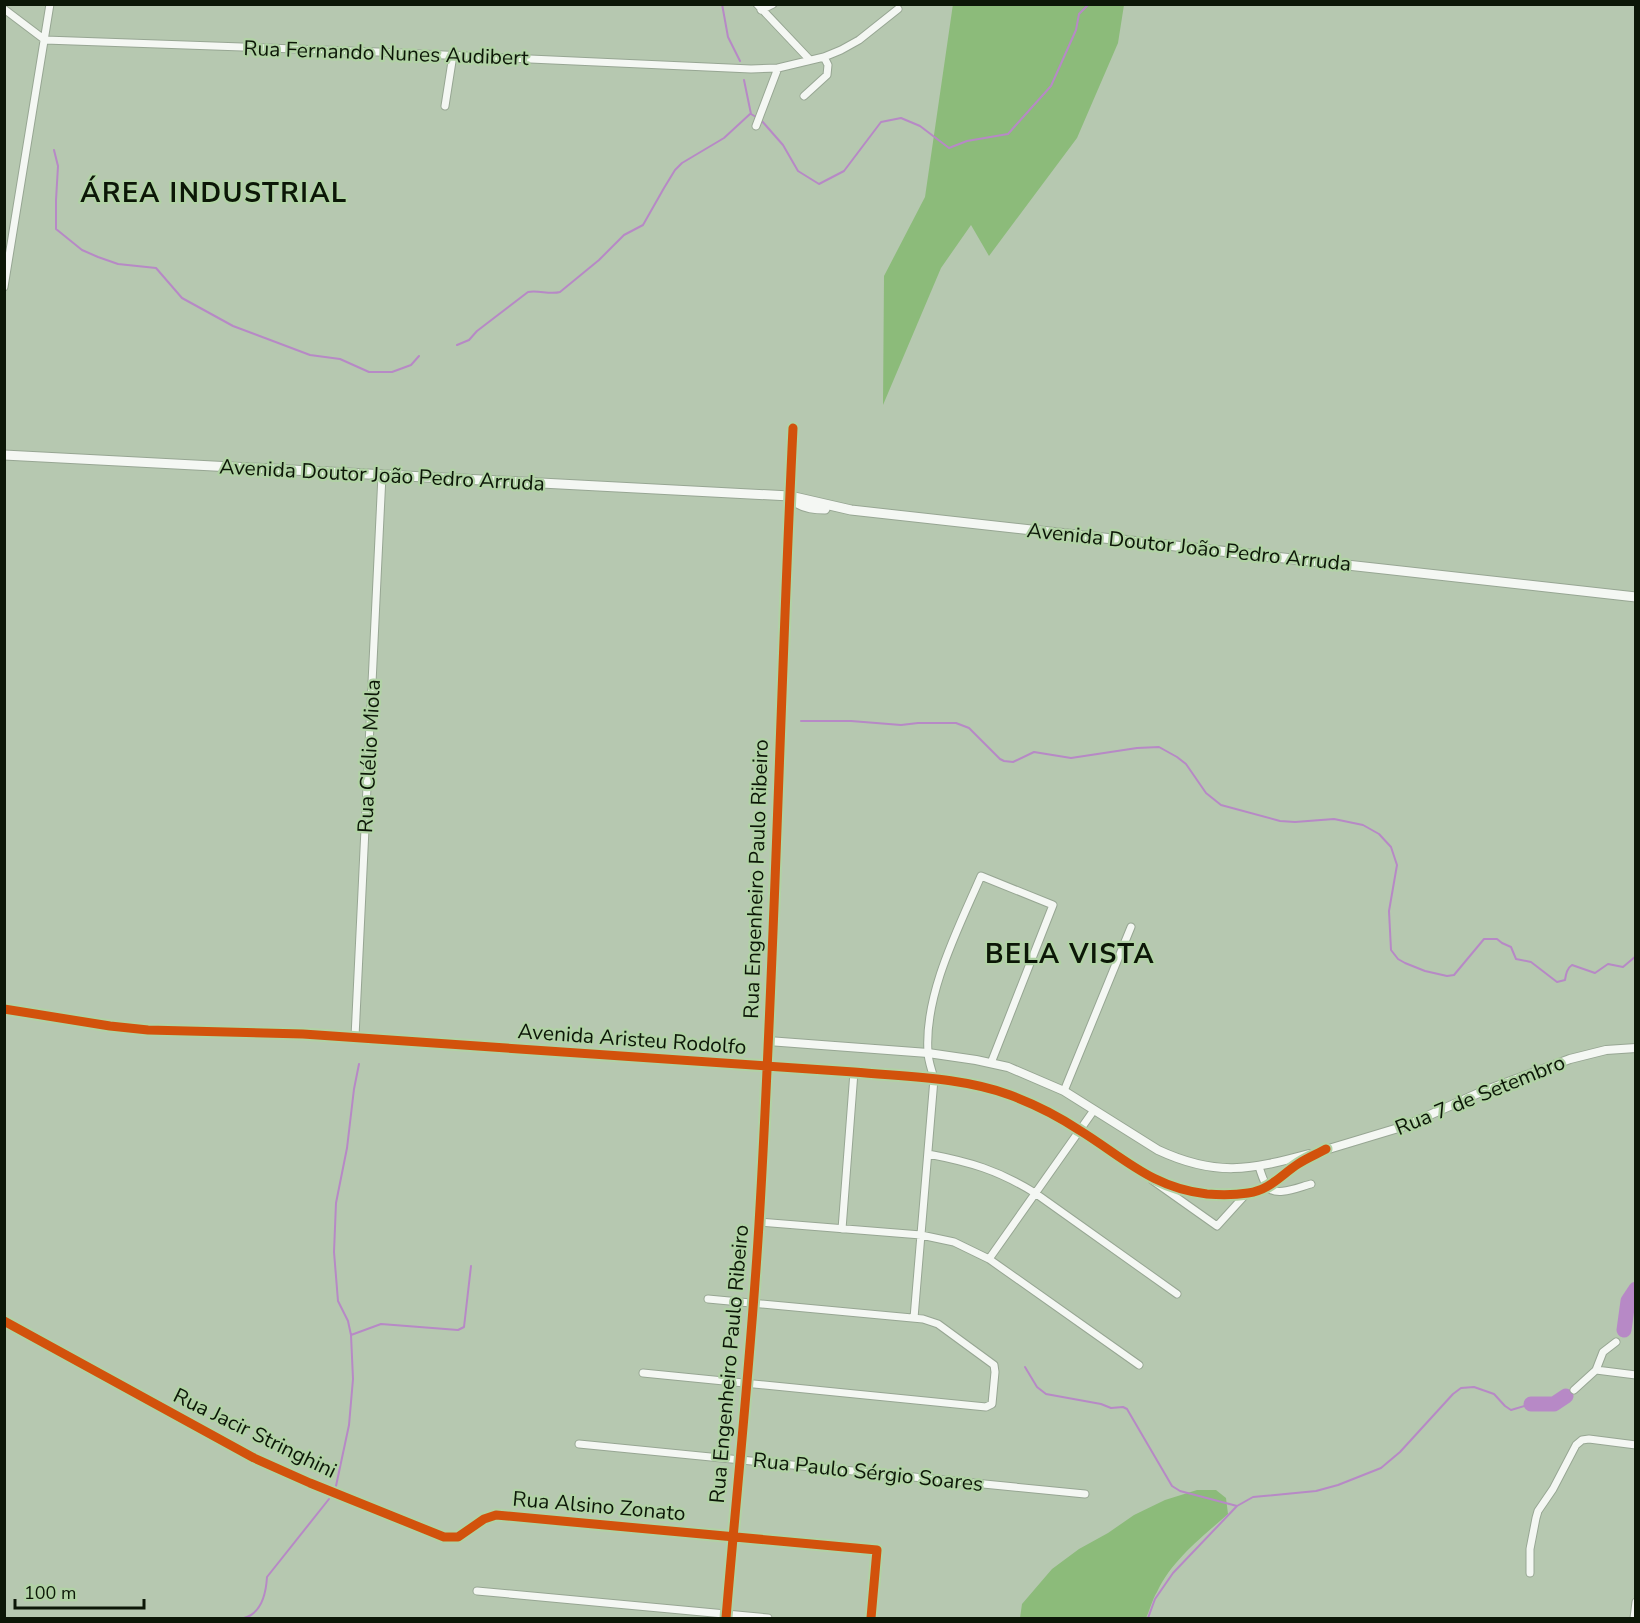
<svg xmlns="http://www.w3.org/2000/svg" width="1640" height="1623" font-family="'Nunito Sans',sans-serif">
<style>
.green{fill:#8cbb7a}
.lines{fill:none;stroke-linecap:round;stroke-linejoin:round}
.stream{stroke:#b789c6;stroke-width:2}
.river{stroke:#b789c6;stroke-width:15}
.minor-casing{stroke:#97a693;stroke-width:9}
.tertiary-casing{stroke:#97a693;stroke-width:10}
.secondary-casing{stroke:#97a693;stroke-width:11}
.minor{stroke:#f4f7f3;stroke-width:7}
.tertiary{stroke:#f4f7f3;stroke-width:8}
.secondary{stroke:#f4f7f3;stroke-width:9}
.cycleway-casing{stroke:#b1d2a5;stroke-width:13}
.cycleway{stroke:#d2520c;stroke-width:9}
.labels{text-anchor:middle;stroke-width:4.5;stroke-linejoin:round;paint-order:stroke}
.street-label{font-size:21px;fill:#0c1707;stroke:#b1d2a5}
.district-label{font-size:27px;font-weight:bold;letter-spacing:1.5px;fill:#0c1707;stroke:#b1d2a5}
</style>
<rect width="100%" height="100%" fill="#b6c8b0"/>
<path class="green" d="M953,4L1124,5L1118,43L1077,138L989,256L971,225L941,268L883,405L884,276L925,197Z
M1197,1490H1216L1226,1498L1228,1514C1202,1537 1172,1560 1157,1592C1152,1600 1150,1610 1146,1618H1020L1022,1604L1052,1569L1079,1549L1108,1533L1134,1515L1165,1500Z"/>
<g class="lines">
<path class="stream" d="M722,4L728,37L740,61
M744,80L751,114L761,120L783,145L798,171L819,184L844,171L881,122L901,118L920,126L949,148L967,141L1008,134L1051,86L1076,30L1079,14L1089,4
M54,150L58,166L56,200V229L82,250L98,257L118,264L156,268L182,298L233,326L310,355L340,359L369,372H392L411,365L419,356
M457,345L469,340L477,331L528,292C539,290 550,295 560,292L599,260L624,235L643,225L664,188L675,170L682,163L724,138L750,114
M801,721H851L901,725L918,723H956L969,728L1000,759L1004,761L1013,762L1034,752L1071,758L1137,748L1159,747L1177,757L1186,764L1206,793L1221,805L1280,821L1295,822L1334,819L1363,825L1379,834L1391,847L1397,865L1389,911L1391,950L1398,959L1405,963L1425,971L1447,976L1454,975L1484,939H1497L1502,943L1511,947L1516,959L1531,962L1557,982L1565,980C1566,974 1567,968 1572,965L1595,973L1608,964L1623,967L1636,956
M351,1335L381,1324L458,1330L464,1327L471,1266
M1025,1367L1037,1387L1046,1394L1101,1404L1111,1408L1123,1407L1127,1409L1172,1486L1180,1491L1237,1506
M336,1486L349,1425L353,1379L351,1335L348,1321L338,1301L334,1252L336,1203L347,1148L354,1089L359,1064
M244,1618C262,1613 266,1594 267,1577L329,1499
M1148,1618L1155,1599L1173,1573L1237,1506L1253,1497L1316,1491L1338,1485L1381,1468L1400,1452L1453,1394L1461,1388L1474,1387L1494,1394L1505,1406L1511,1410L1531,1404"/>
<path class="river" d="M1624,1330L1628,1301L1636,1289
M1531,1404H1554L1566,1396"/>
<defs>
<path id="minor" d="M757,4L809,59
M4,9L45,40L378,52L751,69L778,68
M761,10L773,4
M804,96L827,75L828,65L824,57
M445,106L453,55
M756,126L778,68L824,57L841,50L859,40L898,9
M4,287L50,4
M790,496L793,428
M355,1037L382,475
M1064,1091L1131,927
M928,1154C970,1162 998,1170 1035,1193L1177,1294
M1259,1167C1261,1172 1263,1181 1267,1186C1275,1198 1299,1187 1311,1184
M1152,1180L1217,1226L1247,1193
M759,1222L921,1235L954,1242L989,1259L1139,1365
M842,1229L854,1072
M989,1259L1094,1110
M914,1318L934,1079C932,1070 928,1061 928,1052C924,994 959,927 981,876L1053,905L991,1063
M4,1321L254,1458L310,1483L444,1537H458L484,1519L496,1515L877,1550L871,1618
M1596,1370L1636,1375
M643,1373L986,1407L992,1404L995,1372L994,1365L938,1324L923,1319L708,1299
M1574,1390L1596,1370L1603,1352L1616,1342
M579,1444L1085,1494
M1530,1573V1549L1536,1518L1538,1511L1553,1489L1576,1445L1582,1440L1589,1439L1636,1445
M477,1591L768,1618
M1634,1618L1636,1602"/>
<path id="tertiary" d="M4,1009L110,1026L148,1030L303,1034L854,1072C906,1077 961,1077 1010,1095C1034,1104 1058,1116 1079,1130C1123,1157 1152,1188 1207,1194C1221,1195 1235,1195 1248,1193C1270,1190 1281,1175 1298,1164C1307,1158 1317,1154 1326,1149
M768,1041L928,1053L976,1060L1008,1067L1064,1091L1158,1150C1216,1177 1250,1170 1309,1154
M1322,1151L1405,1126L1481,1092L1570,1059L1606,1050L1636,1048
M726,1618C737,1487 751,1356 759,1224C773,982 780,739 790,496"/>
<path id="secondary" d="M4,455L790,496L851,510L1636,597
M793,500C802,508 814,509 825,509"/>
</defs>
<use href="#minor" class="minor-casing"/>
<use href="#tertiary" class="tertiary-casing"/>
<use href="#secondary" class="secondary-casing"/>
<use href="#minor" class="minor"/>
<use href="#tertiary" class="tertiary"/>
<use href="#secondary" class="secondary"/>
<defs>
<path id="cycleway" d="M4,1009L110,1026L148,1030L303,1034L854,1072C906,1077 961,1077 1010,1095C1034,1104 1058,1116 1079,1130C1123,1157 1152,1188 1207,1194C1221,1195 1235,1195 1248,1193C1270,1190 1281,1175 1298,1164C1307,1158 1317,1154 1326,1149
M4,1321L254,1458L310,1483L444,1537H458L484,1519L496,1515L877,1550L871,1618
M726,1618C737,1487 751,1356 759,1224C775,959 780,694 793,428"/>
</defs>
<use href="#cycleway" class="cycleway-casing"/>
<use href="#cycleway" class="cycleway"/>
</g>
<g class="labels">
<g class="street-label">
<text transform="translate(386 53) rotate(2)" y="7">Rua Fernando Nunes Audibert</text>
<text transform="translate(382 475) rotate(3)" y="7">Avenida Doutor João Pedro Arruda</text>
<text transform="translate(1189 547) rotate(6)" y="7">Avenida Doutor João Pedro Arruda</text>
<text transform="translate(369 756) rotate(-87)" y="7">Rua Clélio Miola</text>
<text transform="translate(756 879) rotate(-88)" y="7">Rua Engenheiro Paulo Ribeiro</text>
<text transform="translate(632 1039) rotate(4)" y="7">Avenida Aristeu Rodolfo</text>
<text transform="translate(1480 1095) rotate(-22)" y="7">Rua 7 de Setembro</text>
<text transform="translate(729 1364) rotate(-85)" y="7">Rua Engenheiro Paulo Ribeiro</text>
<text transform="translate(255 1433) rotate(26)" y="7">Rua Jacir Stringhini</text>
<text transform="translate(868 1472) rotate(6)" y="7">Rua Paulo Sérgio Soares</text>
<text transform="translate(599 1506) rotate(5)" y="7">Rua Alsino Zonato</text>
</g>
<g class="district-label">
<text x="214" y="202">ÁREA INDUSTRIAL</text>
<text x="1070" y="963">BELA VISTA</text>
</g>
</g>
<rect width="1640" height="1623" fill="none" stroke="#0c1707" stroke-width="12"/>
<path d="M15 1599v9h129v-9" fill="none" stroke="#0c1707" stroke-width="3"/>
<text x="24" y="1599" font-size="18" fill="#0c1707" stroke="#b1d2a5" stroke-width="4.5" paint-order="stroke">100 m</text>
</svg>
